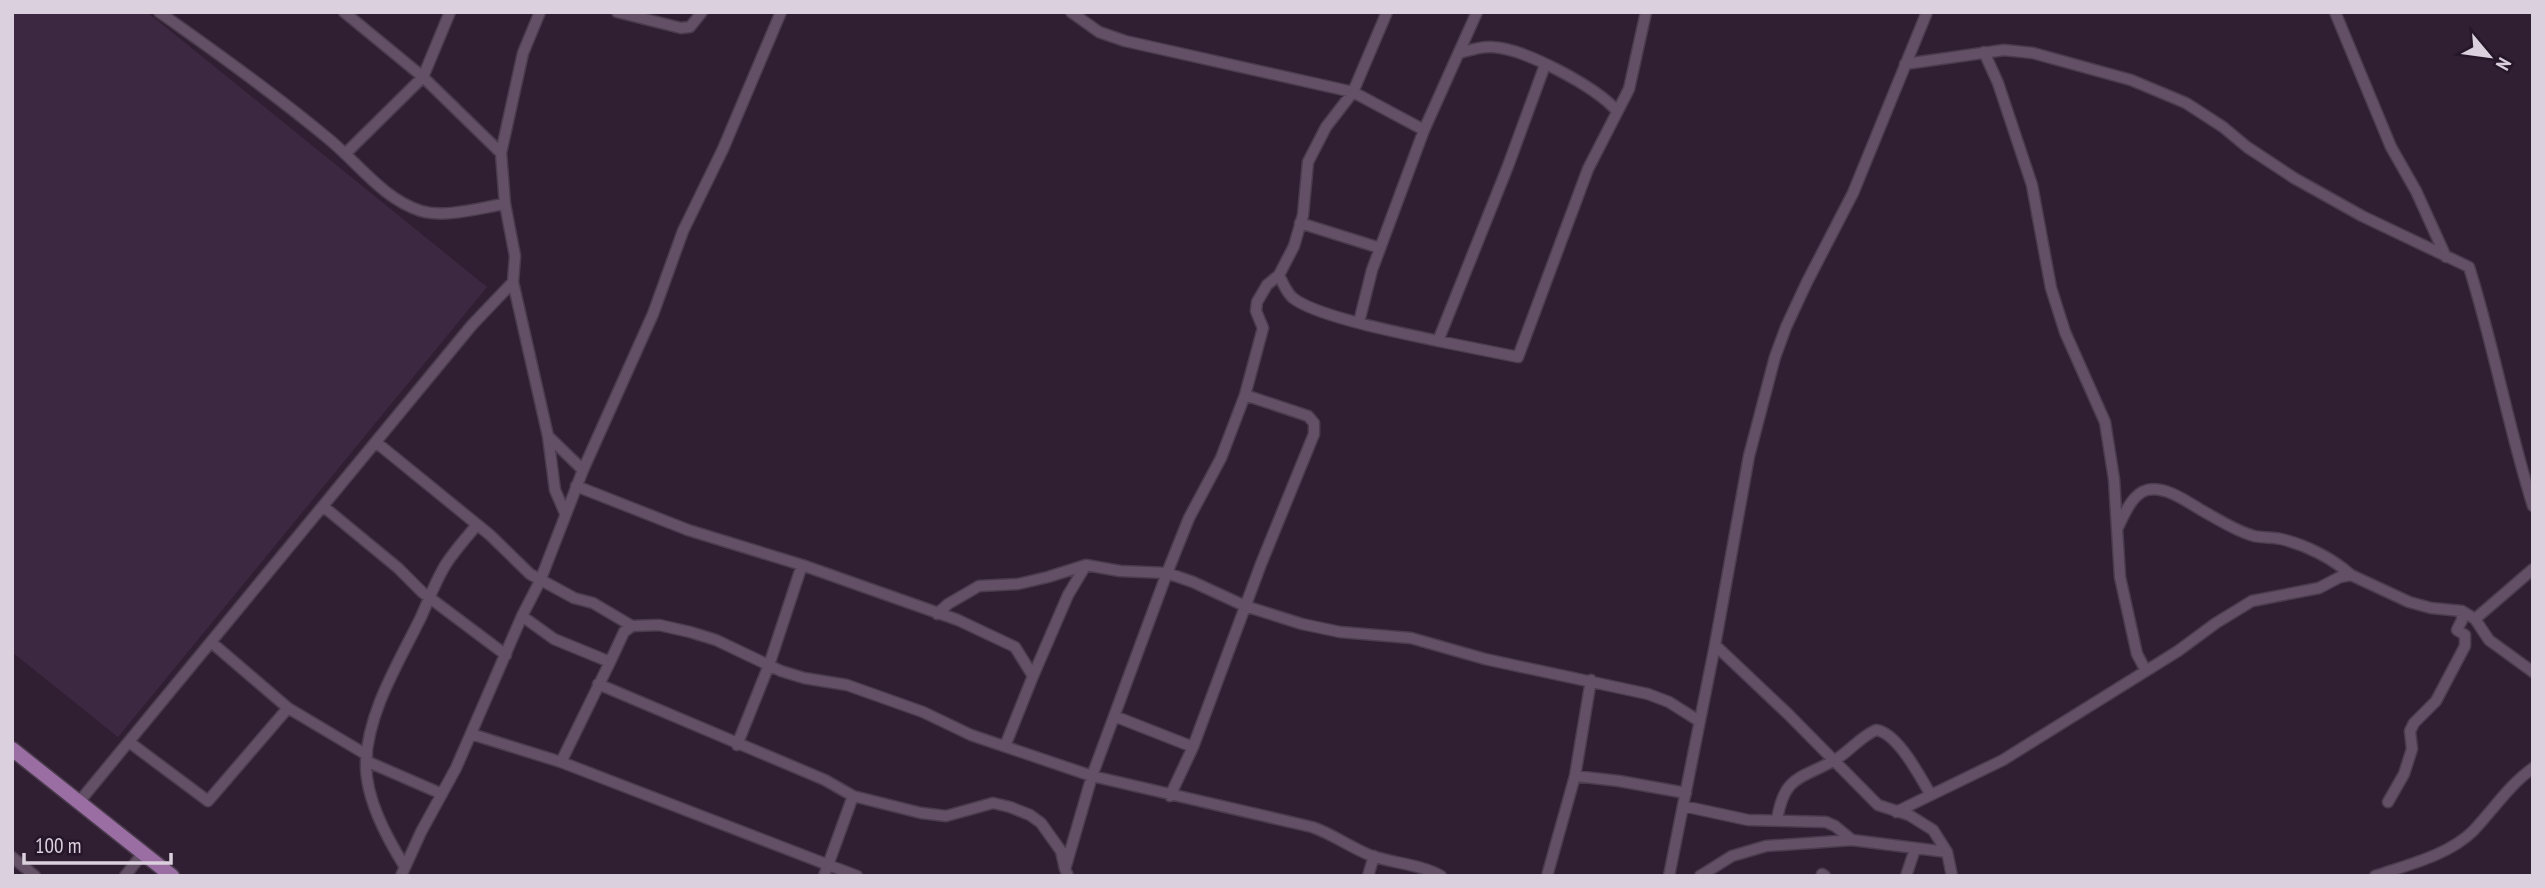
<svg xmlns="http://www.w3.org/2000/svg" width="2545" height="888" font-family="'PT Sans Narrow',sans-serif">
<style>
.built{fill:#3d2841}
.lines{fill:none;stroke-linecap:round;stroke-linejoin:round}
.minor-casing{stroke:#4a3c4d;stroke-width:13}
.major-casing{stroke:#4a3c4d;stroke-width:17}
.minor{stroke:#635067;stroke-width:10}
.major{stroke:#9a6ea3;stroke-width:14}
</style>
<rect width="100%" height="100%" fill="#301f33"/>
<path class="built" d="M12,12H147L487,287L118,737L12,652Z"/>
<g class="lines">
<defs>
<path id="minor" d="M159,12C216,52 272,92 325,136C357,161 381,198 421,211C447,218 479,208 505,204
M344,12L423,77L501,153
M540,12L523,53L501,153L505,204L515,256L513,282L548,436L555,490L565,513
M617,12L681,28L690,27L702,12
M1071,12L1099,32L1125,41L1353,92L1424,130
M2335,12L2391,147L2416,191L2446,257
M1984,52L1998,83L2032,185L2051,288L2065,332L2105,422L2114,479L2120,577L2137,654L2146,671
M1459,53C1470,50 1481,46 1492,47C1524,48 1596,87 1617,111
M1905,64L2004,50L2033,53L2131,80L2186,103L2223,127L2247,147L2294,178L2362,216L2469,267C2494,346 2508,427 2533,506
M1545,65L1508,166L1438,341L1518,357L1588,169L1629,89L1646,12
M345,154L423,77L450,12
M1300,223L1380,248
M1279,275C1283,283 1286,292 1293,298C1317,317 1406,334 1438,341
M1359,322L1372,270L1424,130L1477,12
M548,436L583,470
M377,443L490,535L530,574L574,598L593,603L632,626
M576,486L688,530L802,565L958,620L1015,647L1033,676L1005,746
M324,507L398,568L422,592L506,655
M2118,527C2124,515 2132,494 2147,490C2166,486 2186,501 2201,510C2218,519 2235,531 2254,536C2263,538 2272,537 2281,539C2306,545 2332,558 2351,575
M937,614L948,604L979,586L1018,584L1048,577L1086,565
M522,616L554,639L610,662L624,632L632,626L659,625L690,632L716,640L781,671L804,678L847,685L923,712L971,735L1092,776L1312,827C1333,834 1351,848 1372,856C1393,863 1423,865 1441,876
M2475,619L2489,640L2533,672
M211,642L288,708L367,755
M1715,645L1788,714L1878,805L1909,815L1933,830L1947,852L1952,876
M610,662L561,762L857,876
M1033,676L1068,595L1086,565L1120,571L1167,573L1193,582L1245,606L1302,624L1340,632L1411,638L1485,659L1648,694L1669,702L1699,721
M598,684L825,780L853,796L824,876
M1114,716L1193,747
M471,734L561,762
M129,742L208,801L288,708
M737,745L769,665L802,565
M366,761L442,794
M1575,776L1619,781L1686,793
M853,796L921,813L946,816L993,803L1010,807L1030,815L1041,823L1061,851L1065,869
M1170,796L1193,747L1261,564L1314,434V423L1308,416L1245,395
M79,802L472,325L513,282
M2388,802L2404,774L2412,749L2410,731L2414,723L2436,701L2465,646V635L2457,630L2462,620V611
M1683,806L1748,820L1826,822L1835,826L1852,840L1947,852
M1896,812L2003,760L2178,651L2216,623L2252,601L2319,588L2340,577L2351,575L2409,602L2431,608L2462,611L2475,619L2533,569
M1777,820C1784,775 1801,779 1835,760C1850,751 1860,737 1876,730C1898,733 1920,777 1931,795
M12,857L35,876
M405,867C387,838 365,798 366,762C368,711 399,662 421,617C429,599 436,580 446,564C455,550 466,538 476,526
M1822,874L1825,876
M125,876L143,853
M401,876L421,832L456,768L522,616L540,581L583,470L653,314L683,231L723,149L781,12
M1068,876L1065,869L1092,776L1167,573L1189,518L1221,458L1245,395L1263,328L1256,311L1257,302L1267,285L1279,275L1294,246L1303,215L1308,162L1326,127L1353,92L1387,12
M1368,876L1374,856
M1547,876L1575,776L1591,680
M1669,876L1715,645L1749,456L1775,357L1786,327L1807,282L1853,193L1927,12
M1700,876L1732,856L1766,846L1852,840
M1906,876L1915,849
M2375,876C2407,865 2449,855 2473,831C2493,810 2509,785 2533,768"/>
<path id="major" d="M12,749L172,876"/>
</defs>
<use href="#minor" class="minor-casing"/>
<use href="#major" class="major-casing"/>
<use href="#minor" class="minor"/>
<use href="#major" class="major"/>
</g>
<rect width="2545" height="888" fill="none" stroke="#dbd0dd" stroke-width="28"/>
<g transform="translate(2489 56) rotate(119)" stroke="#261629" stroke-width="5" paint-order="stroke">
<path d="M0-5L12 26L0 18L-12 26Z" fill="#dbd0dd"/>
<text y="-10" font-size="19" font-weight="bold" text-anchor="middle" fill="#dbd0dd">N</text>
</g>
<path d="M24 853v10h147v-10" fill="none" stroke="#dbd0dd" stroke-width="3.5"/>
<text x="35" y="853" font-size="21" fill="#dbd0dd" stroke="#261629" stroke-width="5" paint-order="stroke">100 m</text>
</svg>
